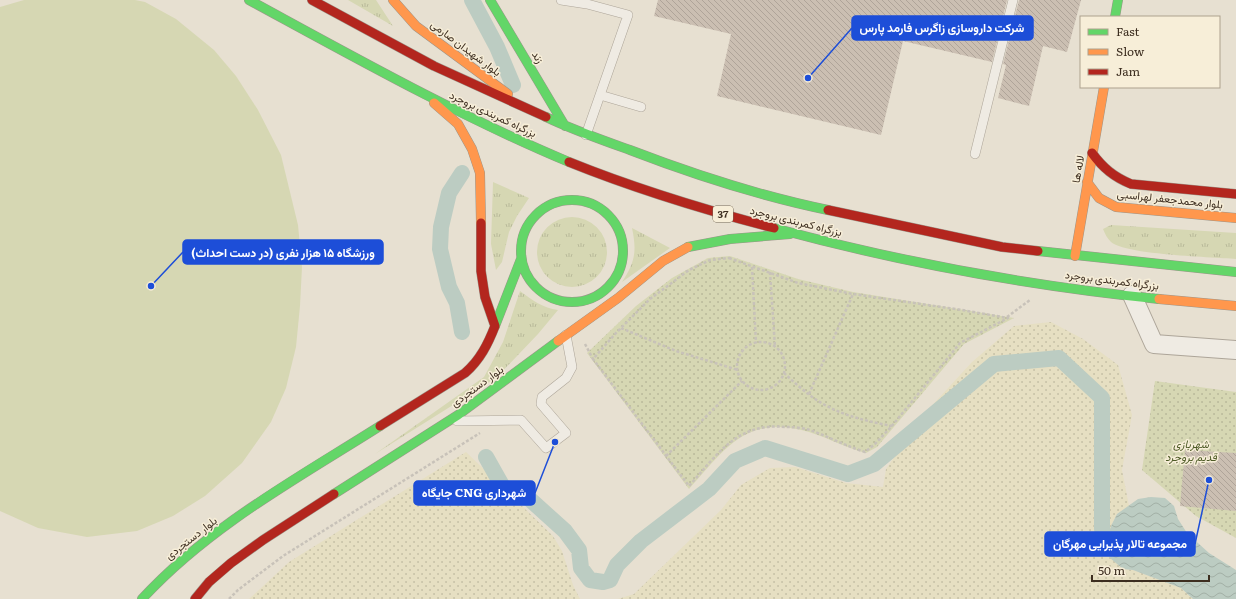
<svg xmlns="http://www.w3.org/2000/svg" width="1236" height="599" font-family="Literata,Vazirmatn,serif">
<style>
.farmland{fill:url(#farmland-dots)}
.grass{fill:url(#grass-tufts)}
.park{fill:url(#park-dots)}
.pitch{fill:#d6d7b3}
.water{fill:url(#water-waves)}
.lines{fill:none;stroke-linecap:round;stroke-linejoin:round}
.canal{stroke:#bcccc2;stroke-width:16}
.building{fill:url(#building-back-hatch)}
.lane-casing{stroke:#ada599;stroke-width:10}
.street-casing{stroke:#ada599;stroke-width:20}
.fast-casing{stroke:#9c958a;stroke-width:10}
.slow-casing{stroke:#9c958a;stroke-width:10}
.jam-casing{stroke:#9c958a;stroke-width:10}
.path{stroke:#c8c2b9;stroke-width:2.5;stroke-dasharray:3 2;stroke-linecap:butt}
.lane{stroke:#efebe3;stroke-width:9}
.street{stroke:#efebe3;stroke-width:18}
.fast{stroke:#63d668;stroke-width:9}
.slow{stroke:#ff974d;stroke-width:9}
.jam{stroke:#b3261e;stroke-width:9}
.labels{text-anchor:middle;stroke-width:3;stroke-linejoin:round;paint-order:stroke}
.shield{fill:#f7eed8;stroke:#756857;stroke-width:1}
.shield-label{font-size:10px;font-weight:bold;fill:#3d2e20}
.street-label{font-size:11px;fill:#3d2e20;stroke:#f7eed8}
.park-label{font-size:11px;font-style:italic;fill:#4d5a26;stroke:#f7eed8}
.leader{fill:none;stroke:#1d4ed8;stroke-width:1.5}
.callout-dot{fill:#1d4ed8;stroke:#f7eed8;stroke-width:1.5}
.callout{fill:#1d4ed8;stroke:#1d4ed8;stroke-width:1.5}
.callout-label{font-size:12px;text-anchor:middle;font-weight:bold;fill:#fff}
</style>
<defs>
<pattern id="farmland-dots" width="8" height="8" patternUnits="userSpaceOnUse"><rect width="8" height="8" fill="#e6dfc2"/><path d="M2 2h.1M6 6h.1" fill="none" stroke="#c6c0a6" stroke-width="1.8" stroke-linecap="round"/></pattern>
<pattern id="grass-tufts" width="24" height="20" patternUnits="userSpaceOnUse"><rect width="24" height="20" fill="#d6d7b3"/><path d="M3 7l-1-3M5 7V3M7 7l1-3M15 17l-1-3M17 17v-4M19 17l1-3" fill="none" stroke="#b9b99a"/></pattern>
<pattern id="park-dots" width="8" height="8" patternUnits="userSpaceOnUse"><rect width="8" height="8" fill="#d6d7b3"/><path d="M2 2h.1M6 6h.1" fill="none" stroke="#b9b99a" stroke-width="1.8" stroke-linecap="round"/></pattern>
<pattern id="water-waves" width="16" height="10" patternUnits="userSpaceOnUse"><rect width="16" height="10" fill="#bcccc2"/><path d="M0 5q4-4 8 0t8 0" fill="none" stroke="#a2b0a6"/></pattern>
<pattern id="building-back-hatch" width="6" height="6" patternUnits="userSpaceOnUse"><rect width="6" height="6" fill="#cbbfb2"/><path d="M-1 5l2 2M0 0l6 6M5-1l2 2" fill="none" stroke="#afa499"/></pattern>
</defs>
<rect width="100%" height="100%" fill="#e7e0d1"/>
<path class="farmland" d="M1051,322L1083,339L1118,365L1132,415L1122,470L1129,506L1117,514L1112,524L1107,541L1123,569L1133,570L1181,588L1193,599H618L634,594L721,510L741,485L770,468L795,467L846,483L883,487L886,469L925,413L972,362L1014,326Z
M466,452L553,536L562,551L573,585L580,599H249L289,562Z"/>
<path class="grass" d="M348,0H376L393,26Z
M493,182L529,198L517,216L509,232L502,262L496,270L491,244Z
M537 252a35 35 0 1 1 70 0a35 35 0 1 1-70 0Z
M1111,225L1236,233V259C1213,257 1126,255 1111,242C1107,238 1105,234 1103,229Z
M632,228L670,248L622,282C635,262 637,252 632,228Z
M520,291C532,300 543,308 558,310L538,334L496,378L375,454L484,377L503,342Z"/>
<path class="park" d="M730,256L798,279L853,292L1014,318L964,344L877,447L866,453C847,448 828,438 809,432C746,414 726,448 689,489L587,353L636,306L672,278L708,258Z
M1155,381L1236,392V538L1196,516L1142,470Z"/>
<path class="pitch" d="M24,0H135L145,2L176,19L214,50L236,76L258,110L281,155L298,225L302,267L300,306L296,347L286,388L271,422L242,463L205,496L173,516L137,531L87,537L38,528L0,511V7Z"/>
<path class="water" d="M1151,497L1165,498L1174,506L1178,519L1187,533L1209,553L1236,570V599H1193L1181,588L1133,570L1123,569L1110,558L1107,541L1111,526L1117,514L1138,499Z"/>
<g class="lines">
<path class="canal" d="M472,0L497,47L513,85
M462,173L449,193L441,227L440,249L449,287L457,303L462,332
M486,457L504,489L524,494L565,531L579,550L581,568L590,580L603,582L610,580L617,565L641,541L709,489L735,461L765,448L848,474L874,464L994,364L1059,358L1102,398V529L1107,541"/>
</g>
<path class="building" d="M658,0H1007L992,62L903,41L881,135L717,96L731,34L654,16Z
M1019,0H1081L1067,52L1043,46L1029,106L998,98L1006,65L1003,64Z
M1185,450L1236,453V511L1180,506Z"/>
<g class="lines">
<defs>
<path id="lane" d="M561,0L587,4L628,15L586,135
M600,95L641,107
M975,154L1013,0
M457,421L521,420L546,448L566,433L541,404L542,397L566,378L572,367L566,335"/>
<path id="street" d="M1132,295L1154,344L1236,350"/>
<path id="fast" d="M249,0C354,57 459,116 569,162
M490,0L565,126
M1115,17L1118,0
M546,117C573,130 602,140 630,150C695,175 760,196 828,210
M521 251a51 51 0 1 1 102 0a51 51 0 1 1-102 0Z
M774,228C900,262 1030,286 1159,299
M688,247L730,239L790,234
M1038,251L1236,272
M495,326L521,259
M334,494L458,415L558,341
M142,599C209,526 298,478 380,426"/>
<path id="slow" d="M393,0L416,26L508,94
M434,103L458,124L472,149L480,173L481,223
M1087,182L1099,198L1116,207L1236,218
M1075,256L1104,87
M1159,299L1236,306
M558,341L618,298L663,261L688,247"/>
<path id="jam" d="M312,0L434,66L546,117
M1092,153C1103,168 1114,177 1131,184L1236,194
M569,162C636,189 705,210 774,228
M828,210L1002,247L1038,251
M380,426L465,373C480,360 488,344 495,326L485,297L481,271V223
M195,599L209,582L231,563L263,540L334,494"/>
</defs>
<use href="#lane" class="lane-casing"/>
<use href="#street" class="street-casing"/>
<use href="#fast" class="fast-casing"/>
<use href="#slow" class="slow-casing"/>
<use href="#jam" class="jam-casing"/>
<path class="path" d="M729,258L798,283L853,294L962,310L1008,318L960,343L891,427L875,444L865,452C846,446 829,437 810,430C803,428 794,427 786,427C737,422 718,454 689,486L593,359L616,333L650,299L689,270L710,260Z
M752,267L756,343
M770,272L775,347
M1007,317L1030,300
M621,328L676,351L738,370
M737 366a24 24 0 1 1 48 0a24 24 0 1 1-48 0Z
M585,344L593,359
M784,373C797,385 812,399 829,407C848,417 871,422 892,426
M809,394L853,294
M666,456L742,381
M229,599L238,590L283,556L480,433"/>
<use href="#lane" class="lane"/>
<use href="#street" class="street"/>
<use href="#fast" class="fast"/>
<use href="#slow" class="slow"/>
<use href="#jam" class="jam"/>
</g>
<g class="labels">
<rect class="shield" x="713" y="206" width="20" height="16" rx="3"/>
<g class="shield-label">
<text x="723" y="218">37</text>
</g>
<g class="street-label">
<text transform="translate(466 48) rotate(37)" y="4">بلوار شهیدان صارمی</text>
<text transform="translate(538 57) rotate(59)" y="4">زند</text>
<text transform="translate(493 114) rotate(25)" y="4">بزرگراه کمربندی بروجرد</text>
<text transform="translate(1078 169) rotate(-80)" y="4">لاله ها</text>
<text transform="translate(1170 199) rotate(6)" y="4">بلوار محمدجعفر لهراسبی</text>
<text transform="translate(796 221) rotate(14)" y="4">بزرگراه کمربندی بروجرد</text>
<text transform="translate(1112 280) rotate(7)" y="4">بزرگراه کمربندی بروجرد</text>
<text transform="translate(477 386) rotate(-36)" y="4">بلوار دستجردی</text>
<text transform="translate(191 538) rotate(-38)" y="4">بلوار دستجردی</text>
</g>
<g class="park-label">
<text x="1191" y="448">شهربازی<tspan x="1191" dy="13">قدیم بروجرد</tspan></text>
</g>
</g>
<path class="leader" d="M808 78L852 28M151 286L183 252M555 442L535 493M1209 480L1195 544"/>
<g class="callout-dot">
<circle cx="808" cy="78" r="4"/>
<circle cx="151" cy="286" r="4"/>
<circle cx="555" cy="442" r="4"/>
<circle cx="1209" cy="480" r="4"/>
</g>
<g class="callout">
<rect x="852" y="16" width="181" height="24" rx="4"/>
<rect x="183" y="240" width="200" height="24" rx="4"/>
<rect x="414" y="481" width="121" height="24" rx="4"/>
<rect x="1045" y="532" width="150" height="24" rx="4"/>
</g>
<g class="callout-label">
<text x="942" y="32">شرکت داروسازی زاگرس فارمد پارس</text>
<text x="283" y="257">ورزشگاه ۱۵ هزار نفری (در دست احداث)</text>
<text x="474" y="497">جایگاه CNG شهرداری</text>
<text x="1120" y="548">مجموعه تالار پذیرایی مهرگان</text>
</g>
<rect x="1080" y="16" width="140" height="72" fill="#f7eed8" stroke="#ada18e"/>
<rect x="1088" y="29" width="20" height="6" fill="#63d668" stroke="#ada18e"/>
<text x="1116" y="36" font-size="12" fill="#3d2e20">Fast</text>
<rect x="1088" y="49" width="20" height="6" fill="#ff974d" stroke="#ada18e"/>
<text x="1116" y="56" font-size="12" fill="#3d2e20">Slow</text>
<rect x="1088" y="69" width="20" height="6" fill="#b3261e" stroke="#ada18e"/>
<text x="1116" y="76" font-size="12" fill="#3d2e20">Jam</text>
<path d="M1092 575v6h117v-6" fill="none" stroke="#3d2e20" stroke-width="2"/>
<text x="1098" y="575" font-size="12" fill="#3d2e20" stroke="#f7eed8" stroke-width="3" paint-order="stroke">50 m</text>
</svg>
